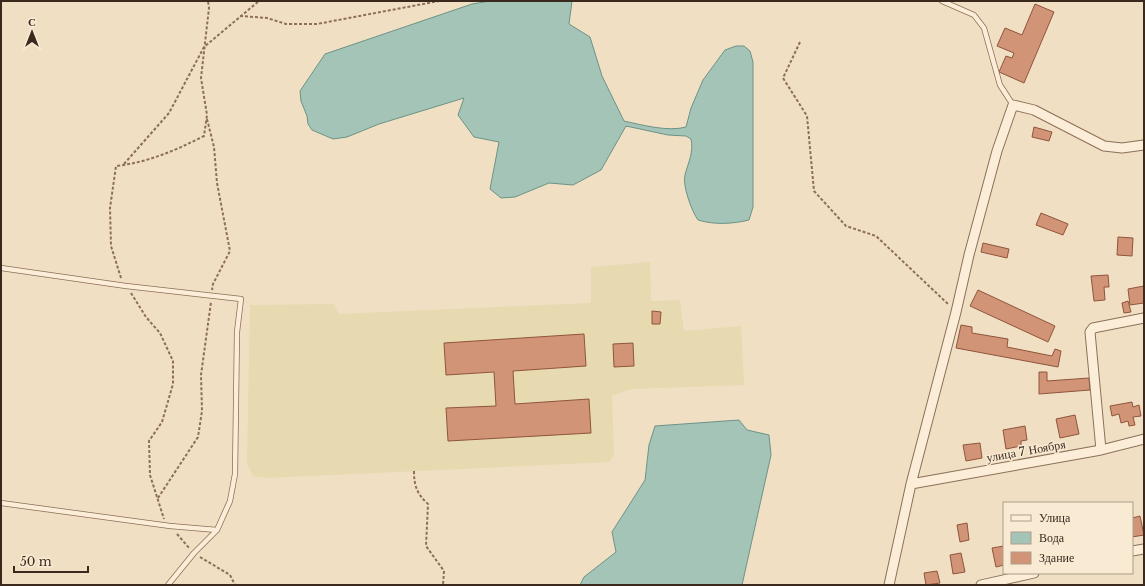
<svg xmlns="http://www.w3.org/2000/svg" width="1145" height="586" font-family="'Libre Baskerville',serif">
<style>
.farmland{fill:#e7d9b0}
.water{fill:#a5c4b8;stroke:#6b9385}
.building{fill:#d29476;stroke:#8e553c}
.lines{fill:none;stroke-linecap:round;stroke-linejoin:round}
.lane-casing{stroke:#8d6f58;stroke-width:6}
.street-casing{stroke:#8d6f58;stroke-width:11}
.path{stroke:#8d6f58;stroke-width:2;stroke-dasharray:3 2;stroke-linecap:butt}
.lane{stroke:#fbedd7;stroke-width:4.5}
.street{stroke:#fbedd7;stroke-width:9}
.labels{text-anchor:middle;stroke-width:3;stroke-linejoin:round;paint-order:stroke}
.street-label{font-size:12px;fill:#3c291d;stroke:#f8ead3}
</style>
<rect width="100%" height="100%" fill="#f1dfc3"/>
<path class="farmland" d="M650,262L651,301L680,300L684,331L741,326L744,385L632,389L612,396L614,454L610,462L266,478L253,476L247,463L250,305L333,304L339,314L591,303V267Z"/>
<path class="water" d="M490,1H572L569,24L590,37L602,76L624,121C642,125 668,132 686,127L691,108L703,80L725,50L736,46H744L750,51L753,62V207L749,220C733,224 714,225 698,220C692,212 682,185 685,175C688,163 694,152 691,139L686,136L668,135L626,126L601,170L573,185L549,183L515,197L501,198L490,189L499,142L474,137L458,115L464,98L379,124L347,137L333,139L312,130L308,124L307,116L301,101L300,91L325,54L472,4Z
M739,420L747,430L769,435L771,455L742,585H580L584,577L616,552L612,532L645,480L649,445L655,426Z"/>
<path class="building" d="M1035,4L1054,12L1024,83L999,72L1006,56L1012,58L1014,53L997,46L1005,28L1022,35Z
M1034,127L1052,132L1049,141L1032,137Z
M1041,213L1068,224L1063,235L1036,225Z
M1118,237L1133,238L1132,256L1117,255Z
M983,243L1009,249L1007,258L981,252Z
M1108,275L1109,287H1104L1105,300L1094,301L1091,276Z
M1144,286V303L1130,305L1128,289Z
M978,290L1055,326L1048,342L970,306Z
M1128,301L1131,312L1124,313L1122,303Z
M652,311L661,312L660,324H652Z
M961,325L972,327V333L1008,339L1007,347L1052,356L1055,349L1061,351L1058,367L956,348Z
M584,334L586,366L513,371L515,404L589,399L591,433L448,441L446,408L496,406L494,372L446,375L444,343Z
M633,343L634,366L614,367L613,344Z
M1039,372H1047V381L1089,378L1090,390L1039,394Z
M1132,402L1133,407L1139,405L1141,416L1133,417L1135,425L1129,426L1128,421L1121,423L1119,414L1112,416L1110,406Z
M1075,415L1079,434L1060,438L1056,419Z
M1025,426L1027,440L1021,441V446L1006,449L1003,430Z
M980,443L982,458L966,461L963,445Z
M1140,516L1144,535L1132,537V518Z
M967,523L969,540L960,542L957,525Z
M1004,546V565L996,567L992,548Z
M961,553L965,572L953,574L950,555Z
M937,571L940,583L926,585L924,573Z"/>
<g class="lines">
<defs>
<path id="lane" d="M942,1L974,15L984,28L1000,85L1013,105
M1,268L126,286L241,299L237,332L235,474L230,501L217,530L194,553L168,585
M1,503L170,526L217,530"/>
<path id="street" d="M1101,450L1090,332L1093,328L1144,318
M911,484L1101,450L1144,439
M1132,551L1144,549
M889,585L911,484L956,312L969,255L997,151L1013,105L1034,110L1104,146L1122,148L1144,145
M981,585L1034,573"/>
</defs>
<use href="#lane" class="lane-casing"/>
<use href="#street" class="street-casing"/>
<path class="path" d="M240,16L267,18L286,24H317L439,1
M800,42L783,78L807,116L814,191L846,226L876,236L948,304
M207,119L214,147L217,183L230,251L213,284L212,290
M124,164L169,113L204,47L259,1
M121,278L111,246L110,208L116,166C149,162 174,151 204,136L207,115L201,78L209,8L208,1
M131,293L146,317L160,333L173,361V384L162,422L149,441L150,475L164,519
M414,471C414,486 417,494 428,504L426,546L444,571L443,585
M158,498L198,437L202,411L201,375L211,302
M177,534L190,549
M200,557L230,575L235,585"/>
<use href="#lane" class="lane"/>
<use href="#street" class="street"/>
</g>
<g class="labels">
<g class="street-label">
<text transform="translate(1026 451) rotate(-10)" y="4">улица 7 Ноября</text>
</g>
</g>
<rect width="1145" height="586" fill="none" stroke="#3c291d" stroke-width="4"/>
<rect x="1003" y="502" width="130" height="72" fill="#f8ead3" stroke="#ad9d8a"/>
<rect x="1011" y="515" width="20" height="6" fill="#fbedd7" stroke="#ad9d8a"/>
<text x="1039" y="522" font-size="12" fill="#3c291d">Улица</text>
<rect x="1011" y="532" width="20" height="12" fill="#a5c4b8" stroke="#ad9d8a"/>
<text x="1039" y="542" font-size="12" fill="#3c291d">Вода</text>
<rect x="1011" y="552" width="20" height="12" fill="#d29476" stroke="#ad9d8a"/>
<text x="1039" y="562" font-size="12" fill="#3c291d">Здание</text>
<g transform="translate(32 32)" stroke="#f8ead3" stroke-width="3" paint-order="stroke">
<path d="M0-3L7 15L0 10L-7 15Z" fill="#3c291d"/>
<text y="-6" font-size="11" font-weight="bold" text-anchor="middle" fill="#3c291d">С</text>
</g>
<path d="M14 566v6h74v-6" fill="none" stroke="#3c291d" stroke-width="2"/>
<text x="20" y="566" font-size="12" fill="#3c291d" stroke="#f8ead3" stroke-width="3" paint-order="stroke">50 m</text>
</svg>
